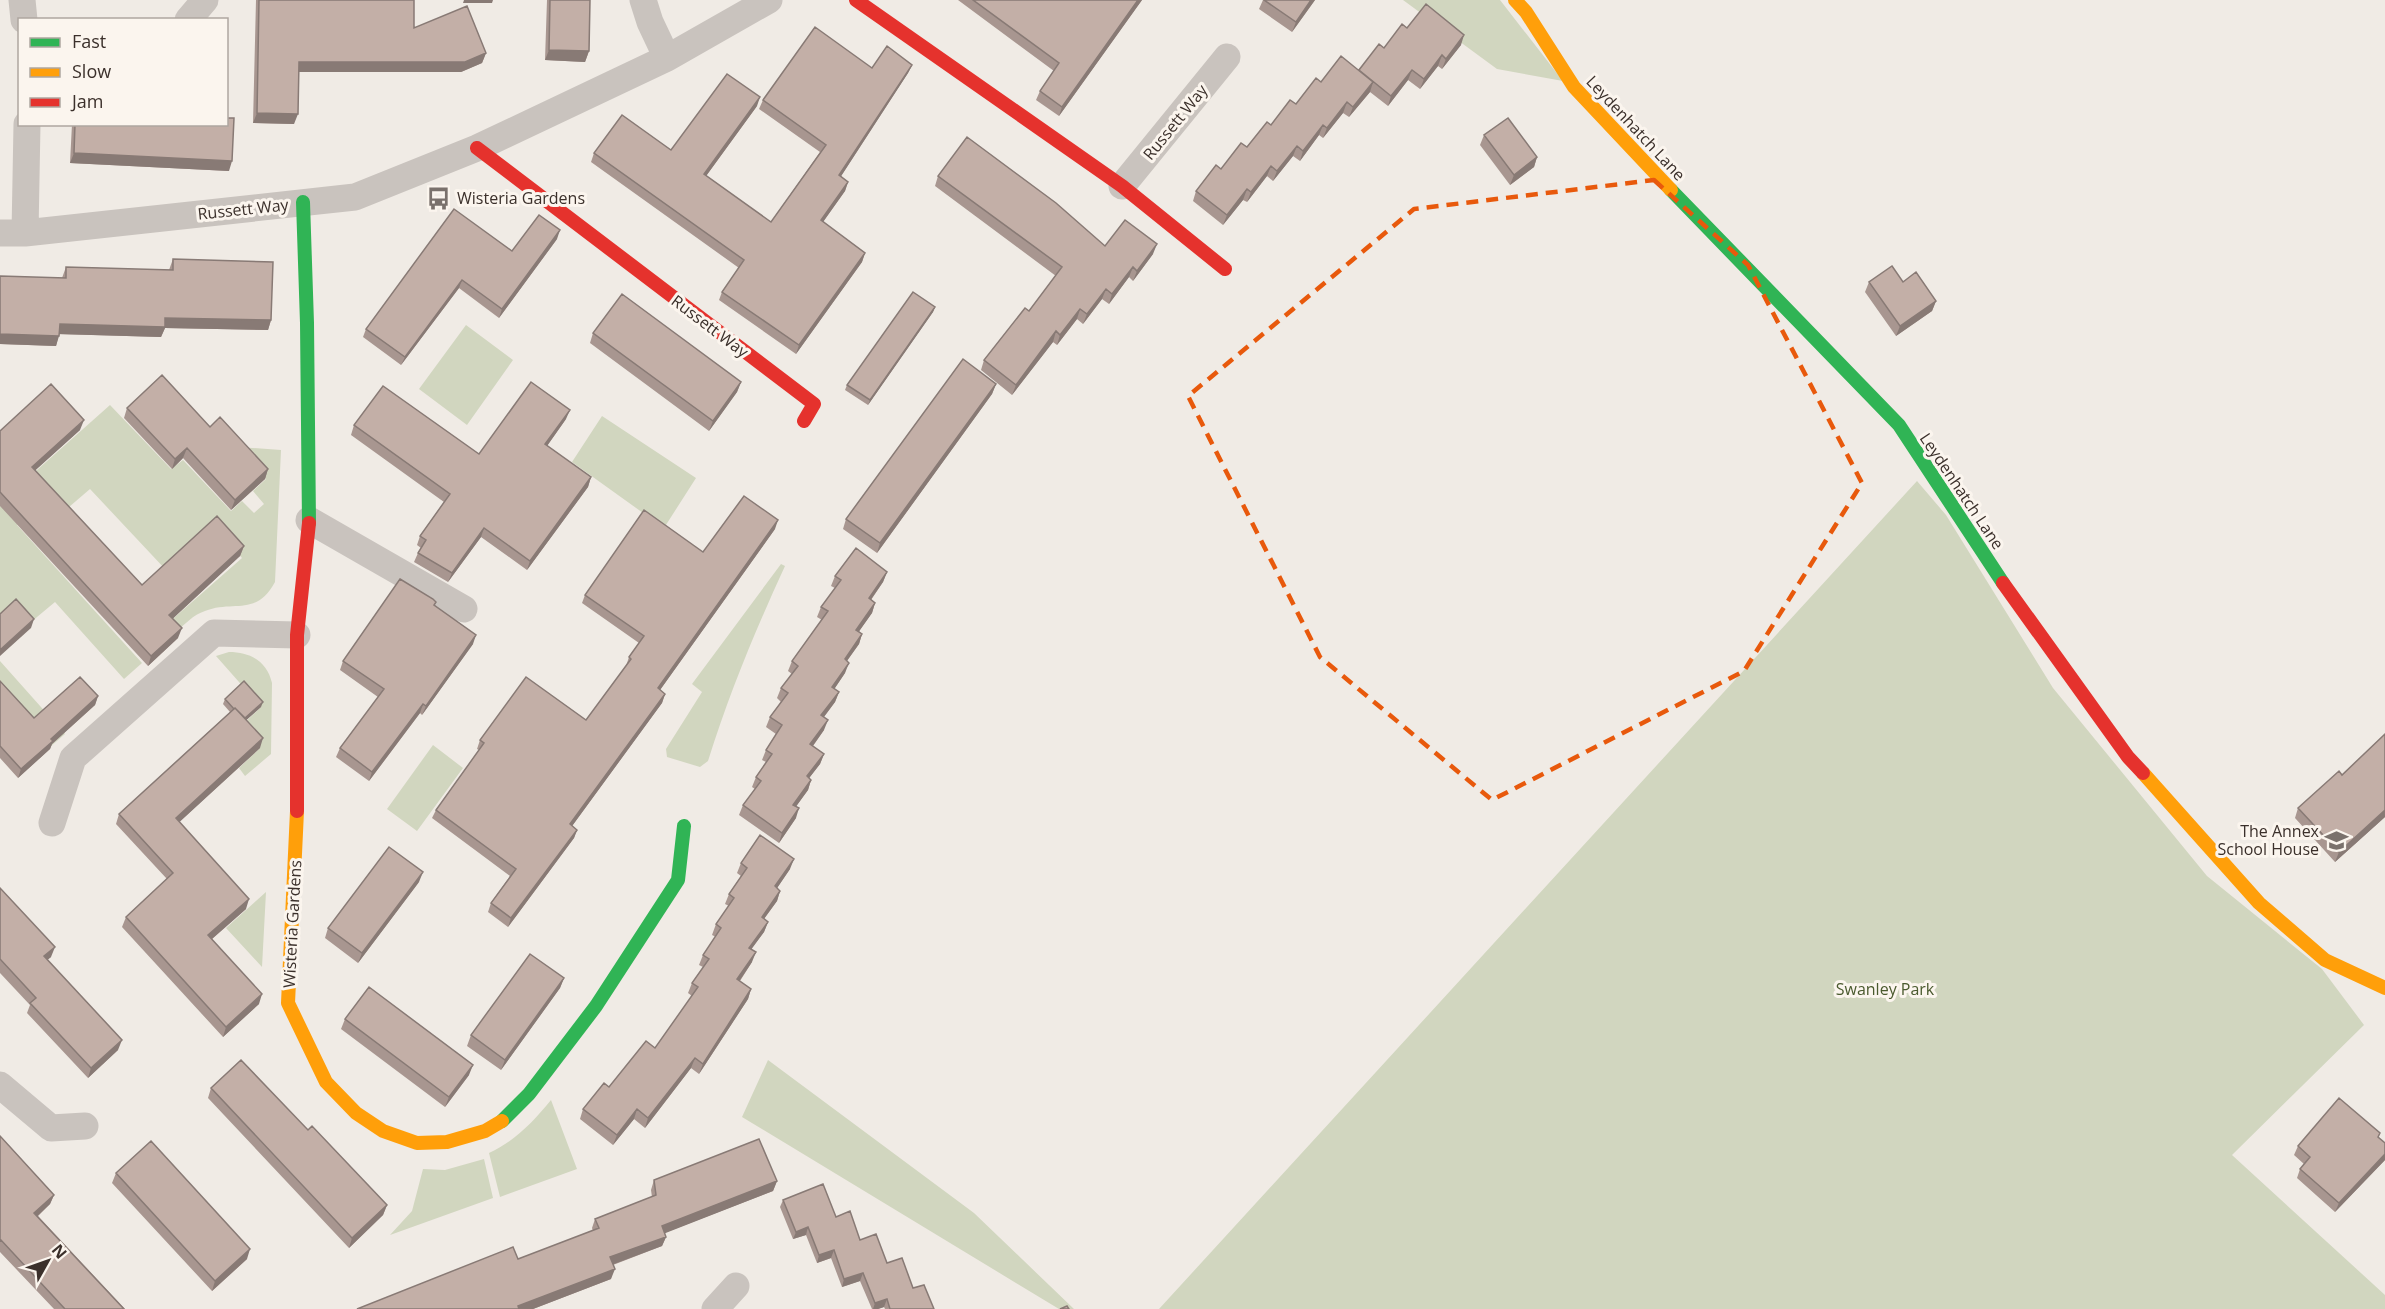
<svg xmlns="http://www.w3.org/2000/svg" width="2385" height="1309" font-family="'Open Sans',sans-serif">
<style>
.green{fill:#d1d6bf}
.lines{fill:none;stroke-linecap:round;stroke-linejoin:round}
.street{stroke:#c9c3be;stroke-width:27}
.fast{stroke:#30b455;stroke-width:14}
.slow{stroke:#ff9f0a;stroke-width:14}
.jam{stroke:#e5322d;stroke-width:14}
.wall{fill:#a89690}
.shaded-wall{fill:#887a75}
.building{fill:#c3afa7;stroke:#887a75;stroke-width:1.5}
.marked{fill:none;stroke:#e8590c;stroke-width:4.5;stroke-dasharray:12 8;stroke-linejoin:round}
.labels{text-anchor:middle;stroke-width:6;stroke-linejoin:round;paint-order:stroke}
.street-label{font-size:16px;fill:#3b302b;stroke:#fbf5ee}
.poi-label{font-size:16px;fill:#3b302b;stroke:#fbf5ee;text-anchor:start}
.park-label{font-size:16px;fill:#4a5a2e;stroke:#fbf5ee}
</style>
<rect width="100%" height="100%" fill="#f0ebe5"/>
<path class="green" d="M1403,0H1500L1563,81L1497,69Z
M466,325L513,360L467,425L419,389Z
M110,405L171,469L183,460L231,511L242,501L254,513L264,504L253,491L266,479L238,447L281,450L275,582C256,617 234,600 205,611C193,615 185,624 175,633L167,624L242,558L213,527L166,570L90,489L62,513L48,497L17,525L142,663L124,679L55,602L31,622L0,616V483L28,478Z
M602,416L696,478L664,528L572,462Z
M1917,481L1946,515L2053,688L2207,876L2322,969L2364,1025L2232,1155L2385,1295V1309H1159Z
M781,564L785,566C755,631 729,694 708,761L700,767L667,757L666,749L702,692L692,684Z
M229,652C250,652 267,661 272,683L271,754L245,776L239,768L260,748L241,726L261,707L216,656Z
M0,661L65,734L50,747L0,691Z
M433,745L463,768L417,831L387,809Z
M266,892L262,967L226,928Z
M768,1060L974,1213L1074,1309H1059L742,1117Z
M551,1100L577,1169L500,1197L489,1153C515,1141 533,1122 551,1100Z
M484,1159L493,1198L390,1235L412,1211L423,1169L445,1170Z"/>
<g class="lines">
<path class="street" d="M22,0L24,20
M643,0L650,22L667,58
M188,20L205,0
M1122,186L1227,57
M0,233H25L355,197L477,148L667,58L769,0
M25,233L27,124
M309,520L464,609
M52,823L73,758L214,633L297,635
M0,1085L51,1128L85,1126
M715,1309L736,1286"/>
<path class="fast" d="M1671,190L1899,425L2003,583
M303,202L307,323L309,523
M502,1121L529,1094L596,1006L678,880L684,826"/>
<path class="slow" d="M1515,0L1526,12L1574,87L1671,190
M2143,773L2259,903L2325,960L2385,988
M297,811L288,1003L326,1082L356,1113L383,1131L417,1143L447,1142L485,1131L502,1121"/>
<path class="jam" d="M856,0L1122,186L1225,269
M477,148L814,404L804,421
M2003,583L2128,757L2143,773
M297,811V635L309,523"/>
</g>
<path class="wall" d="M256,0H414V28L486,53L482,63L461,72H298L294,124L253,123Z
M547,0H590L589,51L585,62L545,60Z
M958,0H1142L1059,116L1036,100L1040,91L1054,71Z
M1263,0H1315L1292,32L1259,9Z
M1407,28L1461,45L1442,69L1438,66L1420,89L1408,80L1388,106L1370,92L1349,117L1343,113L1323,138L1319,135L1300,161L1293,156L1273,181L1267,176L1247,202L1243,200L1223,225L1193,201L1196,191L1321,82L1358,70Z
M912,65L908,73L841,176L848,182L845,191L823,222L865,253L862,262L796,354L719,300L722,292L739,268L591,162L594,153L671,150L757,106L706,176L771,222L820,152L759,109L763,100L872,68Z
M72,124H226L229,171L70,163Z
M1484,135L1537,157L1534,167L1510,185L1480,145Z
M938,176L1105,246L1153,254L1133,281L1129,277L1109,304L1102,299L1083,324L1077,319L1057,345L1053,342L1012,395L981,370L984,360L1029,311L1056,276L935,186Z
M557,239L499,318L459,288L401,365L363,337L366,329L512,251Z
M173,259L271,320L268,330L165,328L161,337L59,334L56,346L0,344V276L62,278L66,267L169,270Z
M1869,282H1903L1936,301L1932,311L1896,336L1865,292Z
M935,307L933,312L868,405L845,390L847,385Z
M593,333L741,382L737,392L709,431L590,343Z
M996,384L992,394L877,553L843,529L846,519Z
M127,408L210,427L268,469L265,479L231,510L183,458L172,469L124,418Z
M566,419L547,446L591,477L588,487L527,570L481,537L448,582L414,562L418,553L421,548L417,545L420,536L444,502L351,435L354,425L479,454Z
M80,430L35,470L142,585L244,546L240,556L173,618L178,638L148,666L0,506V431Z
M775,529L660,690L665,694L662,703L572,826L577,830L574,838L508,927L488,912L491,903L510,876L432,818L436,810L479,750L477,749L480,740L586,720L626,666L629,657L639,643L582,603L585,595L703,552Z
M887,572L883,582L871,600L875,603L872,613L859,631L862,634L859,644L847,661L845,673L834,689L839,692L835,702L824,717V730L813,746L824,754L820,764L809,778L811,780L808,790L796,806V818L779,843L739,815L743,805L755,789L752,787L756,777L766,762L762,760L766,750L776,734L766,727L770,717L781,702L777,698L781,688L792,674L788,671L792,661L822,620L817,617L821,607L835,588L831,586L835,576Z
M435,605L473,644L422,715L420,713L369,781L336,757L340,748L378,697L340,670L343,661Z
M0,681L34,718L98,696L95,705L52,744L50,749L18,778L0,758Z
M225,699L261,707L246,720L260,748L179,822L246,909L212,939L259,1004L223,1037L122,927L126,917L167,879L116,824L119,814L230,712L223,704Z
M2385,734V817L2335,862L2295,818L2298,808L2342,775Z
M741,863L790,869L777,888L780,891L777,901L764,919L768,922L764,932L751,949L752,962L740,981L751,989L748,999L699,1074L691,1068L645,1128L634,1119L613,1145L580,1119L583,1109L655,1048L692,996L688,993L692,983L703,967L699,965L703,955L716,937L712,935L716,924L729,906L725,904L729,894L741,876L737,873Z
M419,882L358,963L325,938L328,928Z
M0,888L51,957L47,960L118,1050L88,1078L27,1013L30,1005L0,973Z
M564,978L560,988L501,1070L467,1046L471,1035Z
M345,1019L469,1075L445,1107L341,1029Z
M211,1088L308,1130L387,1205L383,1215L349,1248L208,1098Z
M0,1136L54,1195L50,1204L38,1216L125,1309H54L0,1252Z
M2379,1138L2385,1143V1160L2335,1212L2297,1178L2300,1169L2304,1164L2294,1155L2298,1146Z
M116,1173L247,1259L212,1291L112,1183Z
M654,1180L777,1181L773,1191L664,1233L666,1237L662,1246L613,1265L611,1279L533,1309H357L518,1259L593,1231L592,1228L595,1219L652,1197L651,1190Z
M783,1200L836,1217L913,1288L934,1309H885L884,1307L878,1309H872L860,1281L842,1287L831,1258L817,1263L806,1235L793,1239L780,1207Z"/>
<path class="shaded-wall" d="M464,0H493L492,3H463Z
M1138,0H1142L1059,116L1062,107Z
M1311,0H1315L1292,32L1296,22Z
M1464,35L1461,45L1442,69L1446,59Z
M549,50L589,51L585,62L545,60Z
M486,53L482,63L461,72H295L299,62Z
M1442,55L1438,66L1420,89L1424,79Z
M912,65L908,73L836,184L839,175Z
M1412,70L1408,80L1388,106L1391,96Z
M1373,82L1370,92L1349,117L1353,107Z
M760,97L757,106L701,183L704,174Z
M1347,102L1343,113L1323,138L1327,128Z
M257,113L298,114L294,124L253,123Z
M1323,125L1319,135L1300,161L1303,151Z
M1297,146L1293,156L1273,181L1277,171Z
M74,153L232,161L229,171L70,163Z
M1537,157L1534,167L1510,185L1514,175Z
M1271,166L1267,176L1247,202L1251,192Z
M848,182L845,191L818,229L821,220Z
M1247,189L1243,200L1223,225L1227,215Z
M560,230L557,239L499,318L502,309Z
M1157,244L1153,254L1133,281L1137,271Z
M865,253L862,262L796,354L799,345Z
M1133,267L1129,277L1109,304L1112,294Z
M462,280L459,288L401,365L405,357Z
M1106,289L1102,299L1083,324L1087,314Z
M1936,301L1932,311L1896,336L1900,326Z
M935,307L933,312L868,405L870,400Z
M1080,309L1077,319L1057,345L1060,335Z
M165,318L271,320L268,330L165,328L161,337L56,334L60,324Z
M1056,331L1053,342L1012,395L1016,385Z
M0,334L59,336L56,346L0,344Z
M741,382L737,392L709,431L713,421Z
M996,384L992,394L877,553L880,543Z
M570,410L566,419L542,453L545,444Z
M84,420L80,430L28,477L32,467Z
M187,448L183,458L172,469L175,459Z
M268,469L265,479L231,510L235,500Z
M591,477L588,487L527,570L530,561Z
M778,520L775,529L655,697L658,688Z
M484,528L481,537L448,582L452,573Z
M244,546L240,556L166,625L169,615Z
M887,572L883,582L865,608L869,598Z
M875,603L872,613L853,640L856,630Z
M34,619L31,628L0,656V650Z
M182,628L178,638L148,666L151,656Z
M862,634L859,644L841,669L845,659Z
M476,635L473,644L422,715L426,706Z
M849,663L845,673L829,697L832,687Z
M839,692L835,702L817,726L821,715Z
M665,694L662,703L567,833L570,824Z
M98,696L95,705L52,744L50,749L18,778L21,769L51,739Z
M263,702L261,707L242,724L243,719Z
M423,704L420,713L369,781L372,772Z
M828,720L824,730L807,754L810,744Z
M263,738L260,748L173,828L176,818Z
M824,754L820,764L803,786L807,776Z
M811,780L808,790L790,815L793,805Z
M799,808L796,818L779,843L782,833Z
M2385,810V817L2335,862L2339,852Z
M577,830L574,838L508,927L511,918Z
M794,859L790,869L771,897L775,886Z
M423,872L419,882L358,963L362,953Z
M780,891L777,901L758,927L762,917Z
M249,899L246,909L205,945L208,935Z
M768,922L764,932L745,958L749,948Z
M55,947L51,957L40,966L44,956Z
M756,952L752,962L734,989L737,979Z
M564,978L560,988L501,1070L505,1060Z
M751,989L748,999L699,1074L703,1064Z
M262,994L259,1004L223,1037L226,1027Z
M122,1040L118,1050L88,1078L91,1068Z
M695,1058L691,1068L645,1128L648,1118Z
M473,1065L469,1075L445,1107L449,1097Z
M637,1109L634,1119L613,1145L617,1135Z
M2385,1154V1160L2335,1212L2339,1203Z
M777,1181L773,1191L658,1236L662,1226Z
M54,1195L50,1204L31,1222L34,1213Z
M387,1205L383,1215L349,1248L352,1238Z
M808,1227L806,1235L793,1239L796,1232Z
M666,1237L662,1246L606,1267L610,1257Z
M250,1249L247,1259L212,1291L215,1281Z
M834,1250L831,1258L817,1263L819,1255Z
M615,1269L611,1279L533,1309H518V1306Z
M863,1273L860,1281L842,1287L844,1279Z
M887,1299L884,1307L878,1309H873L875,1303Z"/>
<path class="building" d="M259,0H414V28L467,6L486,53L465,62H299L298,114L257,113Z
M550,0H590L589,51L549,50Z
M973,0H1138L1062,107L1040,91L1059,63Z
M1264,0H1311L1296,22Z
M1426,4L1464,35L1446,59L1442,55L1424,79L1412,70L1391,96L1359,70L1379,44L1384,48L1402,24L1407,28Z
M815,27L872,68L887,46L912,65L839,175L848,182L821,220L865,253L799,345L722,292L744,260L594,153L622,115L671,150L727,74L760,97L704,174L771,222L826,145L763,100Z
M1341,56L1373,82L1353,107L1347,102L1327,128L1323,125L1303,151L1297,146L1277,171L1271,166L1251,192L1247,189L1227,215L1196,191L1216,165L1221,169L1241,143L1247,147L1267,122L1271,125L1290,100L1296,104L1316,78L1321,82Z
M226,118H234L232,161L74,153L75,124H226Z
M1508,118L1537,157L1514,175L1484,135Z
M967,137L1056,203L1105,246L1125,220L1157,244L1137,271L1133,267L1112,294L1106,289L1087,314L1080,309L1060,335L1056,331L1016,385L984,360L1025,308L1029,311L1062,267L938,176Z
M454,209L512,251L539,215L560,230L502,309L462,280L405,357L366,329Z
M173,259L273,262L271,320L165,318V327L60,324L59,336L0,334V276L66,278V267L173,270Z
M1892,266L1903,282L1916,272L1936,301L1900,326L1869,282Z
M913,292L935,307L870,400L847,385Z
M622,294L741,382L713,421L593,333Z
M963,359L996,384L880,543L846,519Z
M162,375L210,427L220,417L268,469L235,500L187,448L175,459L127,408Z
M531,382L570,410L545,444L591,477L530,561L484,528L452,573L418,553L426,540L420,536L450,494L354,425L383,386L479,454Z
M51,384L84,420L32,467L142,585L217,516L244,546L169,615L182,628L151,656L0,492V431Z
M744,496L778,520L658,688L665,694L570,824L577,830L511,918L491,903L516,869L436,810L484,743L480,740L526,677L586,720L631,659L629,657L644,636L585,595L644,510L703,552Z
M856,548L887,572L869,598L875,603L856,630L862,634L845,659L849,663L832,687L839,692L821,715L828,720L810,744L824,754L807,776L811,780L793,805L799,808L782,833L743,805L761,781L756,777L772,754L766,750L782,725L770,717L788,693L781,688L798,666L792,661L828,611L821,607L841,580L835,576Z
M400,579L433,599L436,602L434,605L476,635L426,706L423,704L372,772L340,748L384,689L343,661Z
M16,599L34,619L0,650V614Z
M80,677L98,696L51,739L53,741L21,769L0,746V681L34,718Z
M244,681L263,702L245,718L235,708L234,709L225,699Z
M235,708L263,738L176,818L249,899L208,935L262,994L226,1027L126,917L173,873L119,814Z
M2385,734V810L2339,852L2298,808L2339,771L2342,775Z
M760,835L794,859L775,886L780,891L762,917L768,922L749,948L756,952L737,979L751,989L703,1064L695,1058L648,1118L637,1109L617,1135L583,1109L604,1083L609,1087L646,1041L655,1048L698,987L692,983L709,959L703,955L721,928L716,924L734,898L729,894L747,868L741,863Z
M389,847L423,872L362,953L328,928Z
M0,888L55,947L44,956L122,1040L91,1068L30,1003L36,998L0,959Z
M530,954L564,978L505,1060L471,1035Z
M369,987L473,1065L449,1097L345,1019Z
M241,1060L308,1130L312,1126L387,1205L352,1238L211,1088Z
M2339,1098L2380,1133L2378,1137L2385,1143V1154L2339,1203L2300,1169L2310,1157L2298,1146Z
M0,1136L54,1195L34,1213L124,1309H65L1,1240L0,1241Z
M759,1139L777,1181L662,1226L666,1237L610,1257L615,1269L518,1306L519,1309H357L513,1247L518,1259L599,1228L595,1219L656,1195L654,1180Z
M151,1141L250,1249L215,1281L116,1173Z
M823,1184L836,1217L850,1211L860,1240L876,1234L887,1263L902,1258L913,1288L924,1285L934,1309H890L887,1299L875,1303L863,1273L844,1279L834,1250L819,1255L808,1227L796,1232L783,1200Z
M1067,1306L1069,1309H1060Z"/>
<path class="marked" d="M1654,180L1748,265L1862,483L1744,671L1492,800L1320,657L1188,396L1414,209Z"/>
<defs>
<symbol id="bus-bare" viewBox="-9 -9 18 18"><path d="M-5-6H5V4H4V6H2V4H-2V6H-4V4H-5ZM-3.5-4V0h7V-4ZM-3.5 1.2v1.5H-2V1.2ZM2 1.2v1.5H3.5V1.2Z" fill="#7a716c" stroke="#fbf5ee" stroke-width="2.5" paint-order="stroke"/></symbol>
<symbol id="school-bare" viewBox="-9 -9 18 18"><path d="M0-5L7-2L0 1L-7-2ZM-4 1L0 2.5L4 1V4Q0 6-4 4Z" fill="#7a716c" stroke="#fbf5ee" stroke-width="2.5" paint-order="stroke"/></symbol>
</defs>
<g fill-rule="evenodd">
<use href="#bus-bare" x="422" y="182" width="33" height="33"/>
<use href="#school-bare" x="2320" y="824" width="33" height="33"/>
</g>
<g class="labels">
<g class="street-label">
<text transform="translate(1175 122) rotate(-51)" y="6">Russett Way</text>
<text transform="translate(1636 128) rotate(47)" y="6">Leydenhatch Lane</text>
<text transform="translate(243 209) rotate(-6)" y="6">Russett Way</text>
<text transform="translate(710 326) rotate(37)" y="6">Russett Way</text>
<text transform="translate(1962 491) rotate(56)" y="6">Leydenhatch Lane</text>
<text transform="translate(292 924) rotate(-87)" y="6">Wisteria Gardens</text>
</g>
<g class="poi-label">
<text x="457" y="204">Wisteria Gardens</text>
<text x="2319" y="837" text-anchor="end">The Annex<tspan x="2319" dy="18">School House</tspan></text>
</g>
<g class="park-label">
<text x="1885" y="995">Swanley Park</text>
</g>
</g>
<rect x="18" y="18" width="210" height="108" fill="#fbf5ee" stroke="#aea6a0" stroke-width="1.5"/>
<rect x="30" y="38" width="30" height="9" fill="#30b455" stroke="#aea6a0" stroke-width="1.5"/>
<text x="72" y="48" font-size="18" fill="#3b302b">Fast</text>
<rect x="30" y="68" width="30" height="9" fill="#ff9f0a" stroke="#aea6a0" stroke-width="1.5"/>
<text x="72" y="78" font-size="18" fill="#3b302b">Slow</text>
<rect x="30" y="98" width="30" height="9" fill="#e5322d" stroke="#aea6a0" stroke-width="1.5"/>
<text x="72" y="108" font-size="18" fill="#3b302b">Jam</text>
<g transform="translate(48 1261) rotate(50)" stroke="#fbf5ee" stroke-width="4.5" paint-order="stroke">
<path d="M0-4.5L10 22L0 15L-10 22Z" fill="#3b302b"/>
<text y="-9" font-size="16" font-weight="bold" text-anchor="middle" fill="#3b302b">N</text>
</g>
</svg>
